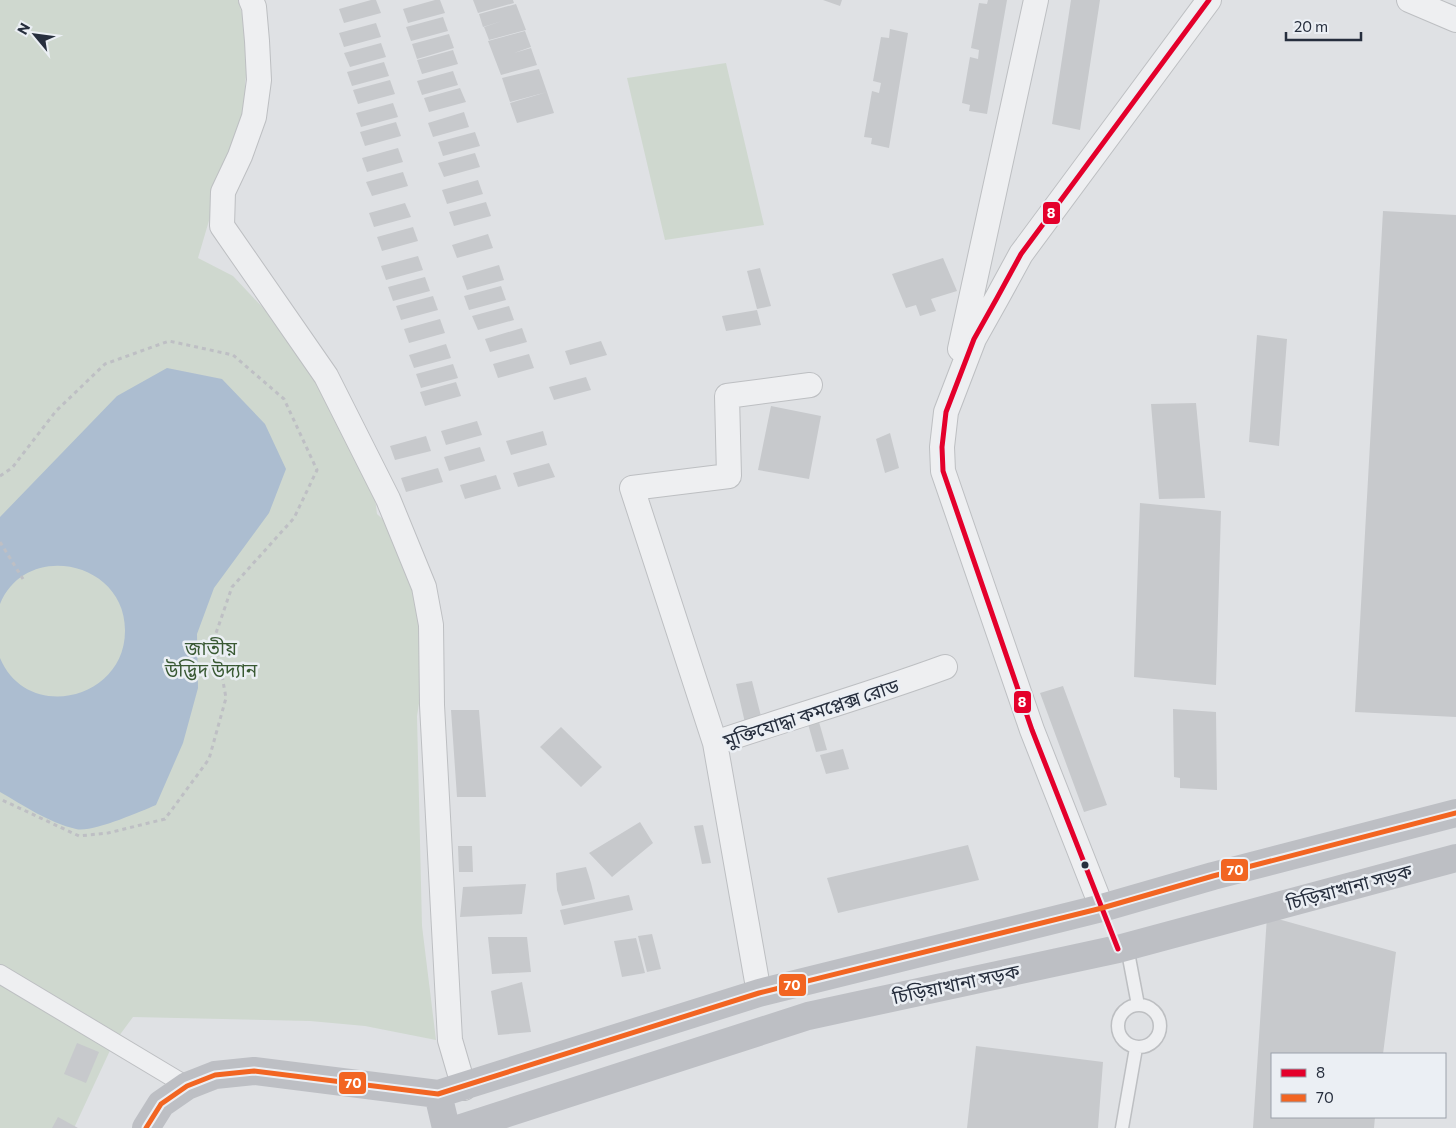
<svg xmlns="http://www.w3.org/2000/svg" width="1456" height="1128" font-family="Commissioner,'Noto Sans Bengali',sans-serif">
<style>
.green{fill:#cfd8cf}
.water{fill:#acbdd0}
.building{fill:#c7c9cc}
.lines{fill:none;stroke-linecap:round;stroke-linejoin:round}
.service-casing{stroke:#bdbfc2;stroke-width:15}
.pedestrian-casing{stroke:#bdbfc2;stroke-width:20}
.minor-casing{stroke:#bdbfc2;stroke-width:26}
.path{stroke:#bebfc4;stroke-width:3;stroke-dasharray:4 4;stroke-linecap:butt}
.service{stroke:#eeeff1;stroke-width:12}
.pedestrian{stroke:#eeeff1;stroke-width:18}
.minor{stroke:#eeeff1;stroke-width:24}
.secondary{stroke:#bdbfc4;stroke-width:28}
.bus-1-casing{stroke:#ebeff4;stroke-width:9}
.bus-2-casing{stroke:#ebeff4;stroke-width:9}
.bus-1{stroke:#e4002b;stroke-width:5}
.bus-2{stroke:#f26522;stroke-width:5}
.bus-dot{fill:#262e3d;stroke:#ebeff4;stroke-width:2}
.labels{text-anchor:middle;stroke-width:5;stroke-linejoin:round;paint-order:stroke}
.park-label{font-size:19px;fill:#395933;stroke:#ebeff4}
.street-label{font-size:19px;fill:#262e3d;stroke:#ebeff4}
.line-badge{stroke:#ebeff4;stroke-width:2}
.badge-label{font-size:14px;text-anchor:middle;font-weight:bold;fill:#fff}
</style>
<rect width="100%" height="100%" fill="#dfe1e4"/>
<path class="green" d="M0,0H238L250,42L245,84L247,113L223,173L198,258L233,276L266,311L315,373L374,490L377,514L389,525L417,598L426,660L417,716L422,926L436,1040L365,1026L310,1021L133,1017L113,1044L74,1128H0Z
M726,63L764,225L665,240L627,78Z"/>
<path class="water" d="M167,368L222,379L265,424L286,469L269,513L214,588L197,634L198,688L183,743L156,805C139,812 92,833 76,829C49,823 23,805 0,792V658C27,723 125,700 125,631C126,561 26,540 0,604V517L117,396Z"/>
<path class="building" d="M371,0H376L381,13L344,23L339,9Z
M435,0H440L445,13L408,23L403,9Z
M473,0H513L514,3L478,13Z
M823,0H842L840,6Z
M988,0H1007L987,114L969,111L970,105L962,103L970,57L978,59L979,50L971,48L979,3L987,4Z
M1071,0H1100L1080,130L1052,124Z
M516,4L526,30L489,40L484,27L502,21L483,27L479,14Z
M443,17L448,31L411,41L406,27Z
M376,23L381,37L344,47L339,33Z
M890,29L908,33L889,148L871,144L872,138L864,137L872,91L879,93L881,83L873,81L881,37L889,38Z
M525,31L531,47L514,53L531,48L537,65L501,75L488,41Z
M449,34L454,48L417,59L412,44Z
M381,43L386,57L350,67L344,53Z
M453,50L458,64L422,74L417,60Z
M384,62L389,76L352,86L347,72Z
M539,69L547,92L510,102L502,78Z
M453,71L458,85L422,95L417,81Z
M390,80L395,94L358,104L353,90Z
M460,88L466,102L429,112L424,98Z
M547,92L554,113L517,123L510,103Z
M393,103L398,117L361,127L356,113Z
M464,112L469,127L433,137L428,123Z
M396,122L401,136L365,146L360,132Z
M475,132L480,146L443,156L438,142Z
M398,148L403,162L367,172L362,158Z
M475,153L480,167L444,177L438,163Z
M403,172L408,186L372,196L366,182Z
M478,180L483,194L447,204L442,190Z
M486,202L491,216L454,226L449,212Z
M405,203L411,217L374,227L369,213Z
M1383,211L1456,215V717L1355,712Z
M413,227L418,241L382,251L377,237Z
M488,234L493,248L457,258L452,245Z
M418,256L423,270L386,280L381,266Z
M943,258L957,291L931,299L936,311L920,316L916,305L906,308L892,274Z
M499,265L504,280L467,290L462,276Z
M760,268L771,306L757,309L747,271Z
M425,277L430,291L393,301L388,287Z
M501,286L506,300L469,310L464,296Z
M433,296L438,310L401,320L396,306Z
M509,306L514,320L478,330L472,316Z
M757,310L761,325L726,331L722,316Z
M440,319L445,333L409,343L404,329Z
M522,328L527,342L490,352L485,339Z
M1257,335L1287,339L1279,446L1249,442Z
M601,341L607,355L570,365L565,351Z
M446,344L451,358L414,368L409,355Z
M529,354L534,368L498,378L493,364Z
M453,364L458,378L421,388L416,374Z
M586,377L591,390L554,400L549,387Z
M456,382L461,396L425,406L420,392Z
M1196,403L1205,498L1159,499L1151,404Z
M771,406L821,416L809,479L758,470Z
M477,421L482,435L446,445L441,431Z
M543,431L547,445L511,455L506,441Z
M890,433L899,468L885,473L876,439Z
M426,436L431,451L395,460L390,446Z
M480,447L485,461L449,471L444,457Z
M549,463L555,477L518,487L513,473Z
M438,468L443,482L406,492L401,478Z
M496,475L501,489L465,499L460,485Z
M1140,503L1221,511L1216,685L1134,677Z
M752,681L763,724L746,727L736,684Z
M1063,686L1107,805L1084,812L1040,693Z
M1173,709L1216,712L1217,790L1180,788V778L1174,777Z
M451,710H479L486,797H457Z
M817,715L827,750L816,752L806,717Z
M561,727L602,767L581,787L540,747Z
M843,749L849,769L826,774L820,755Z
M640,822L653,843L612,877L589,853Z
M703,825L711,863L702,864L694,826Z
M968,845L979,880L838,913L827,878Z
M458,846H472L473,872H459Z
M586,867L591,883L557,890L556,873Z
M591,883L595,899L562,906L557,890Z
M526,884L522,914L460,917L463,887Z
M629,895L633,910L564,925L560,910Z
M1267,916L1396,952L1383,1054H1272V1117H1375L1374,1128H1253Z
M652,934L661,969L647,972L638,936Z
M488,937H527L531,972L492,974Z
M636,938L645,973L622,977L614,941Z
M522,982L531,1032L498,1035L491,991Z
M77,1043L99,1052L86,1083L64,1074Z
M976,1046L1103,1062L1098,1128H967Z
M58,1117L78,1128H52Z"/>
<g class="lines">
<defs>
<path id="service" d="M1127,947L1138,1005
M1118 1026a21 21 0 1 1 42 0a21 21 0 1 1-42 0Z
M1122,1128L1136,1048"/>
<path id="pedestrian" d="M0,974L187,1086"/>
<path id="minor" d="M251,0L254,7L257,41L259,80L254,117L240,156L223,192L222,226L326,376L388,499L424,587L431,625L432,705L450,1040L464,1088
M1409,0L1456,20
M960,349L1036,0
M715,743L632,488L729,476L727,396L810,385
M1102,908L1032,730L943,471L942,447L946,412L974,339L997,298L1021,254L1209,0
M759,993L715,743C792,717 869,695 945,667"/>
</defs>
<use href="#service" class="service-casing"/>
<use href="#pedestrian" class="pedestrian-casing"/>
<use href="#minor" class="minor-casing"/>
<path class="path" d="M0,476L12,468L56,411L105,364L169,341L233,355L284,399L317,470L294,518L232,587L215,636L226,698L209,759L165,819L108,833L79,836L0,799
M0,542L23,579"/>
<use href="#service" class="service"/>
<use href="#pedestrian" class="pedestrian"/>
<use href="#minor" class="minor"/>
<path class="secondary" d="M438,1094L446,1128
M146,1128L161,1104L187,1086L215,1075L254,1071L438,1094L759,993L1102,908L1213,876L1456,813
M461,1128L808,1016L1118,949L1456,858"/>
<defs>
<path id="bus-1" d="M1118,949L1032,730L943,471L942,447L946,412L974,339L997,298L1021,254L1209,0"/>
<path id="bus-2" d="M146,1128L161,1104L187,1086L215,1075L254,1071L438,1094L759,993L1102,908L1213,876L1456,813"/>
</defs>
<use href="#bus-1" class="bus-1-casing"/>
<use href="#bus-2" class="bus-2-casing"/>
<use href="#bus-1" class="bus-1"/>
<use href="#bus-2" class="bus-2"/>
</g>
<circle class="bus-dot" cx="1085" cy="865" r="4.5"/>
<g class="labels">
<g class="park-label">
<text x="211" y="655">জাতীয়<tspan x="211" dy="22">উদ্ভিদ উদ্যান</tspan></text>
</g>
<g class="street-label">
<text transform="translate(811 713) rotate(-18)" y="7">মুক্তিযোদ্ধা কমপ্লেক্স রোড</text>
<text transform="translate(1349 887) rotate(-15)" y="7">চিড়িয়াখানা সড়ক</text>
<text transform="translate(956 984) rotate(-12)" y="7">চিড়িয়াখানা সড়ক</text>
</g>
</g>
<g class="line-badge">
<rect x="1042" y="201" width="19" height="24" rx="5" fill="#e4002b"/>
<rect x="1013" y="690" width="19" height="24" rx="5" fill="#e4002b"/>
<rect x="1220" y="858" width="29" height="24" rx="5" fill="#f26522"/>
<rect x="778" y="973" width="29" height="24" rx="5" fill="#f26522"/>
<rect x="338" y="1071" width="29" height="24" rx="5" fill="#f26522"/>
</g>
<g class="badge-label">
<text x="1051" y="218">8</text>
<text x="1022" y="707">8</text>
<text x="1235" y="875">70</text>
<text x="792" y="990">70</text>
<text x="353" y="1088">70</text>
</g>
<rect x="1271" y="1053" width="175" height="65" fill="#ebeff4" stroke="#9ca2ab"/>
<rect x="1281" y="1069" width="25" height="8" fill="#e4002b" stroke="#9ca2ab"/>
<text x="1316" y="1078" font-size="15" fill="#262e3d">8</text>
<rect x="1281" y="1094" width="25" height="8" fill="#f26522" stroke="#9ca2ab"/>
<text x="1316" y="1103" font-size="15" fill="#262e3d">70</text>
<g transform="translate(35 35) rotate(299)" stroke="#ebeff4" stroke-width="4" paint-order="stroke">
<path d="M0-4L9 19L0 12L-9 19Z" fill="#262e3d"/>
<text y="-8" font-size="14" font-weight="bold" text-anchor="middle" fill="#262e3d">N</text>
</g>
<path d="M1286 32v8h75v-8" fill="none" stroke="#262e3d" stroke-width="2.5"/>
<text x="1294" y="32" font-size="15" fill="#262e3d" stroke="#ebeff4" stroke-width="4" paint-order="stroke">20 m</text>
</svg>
